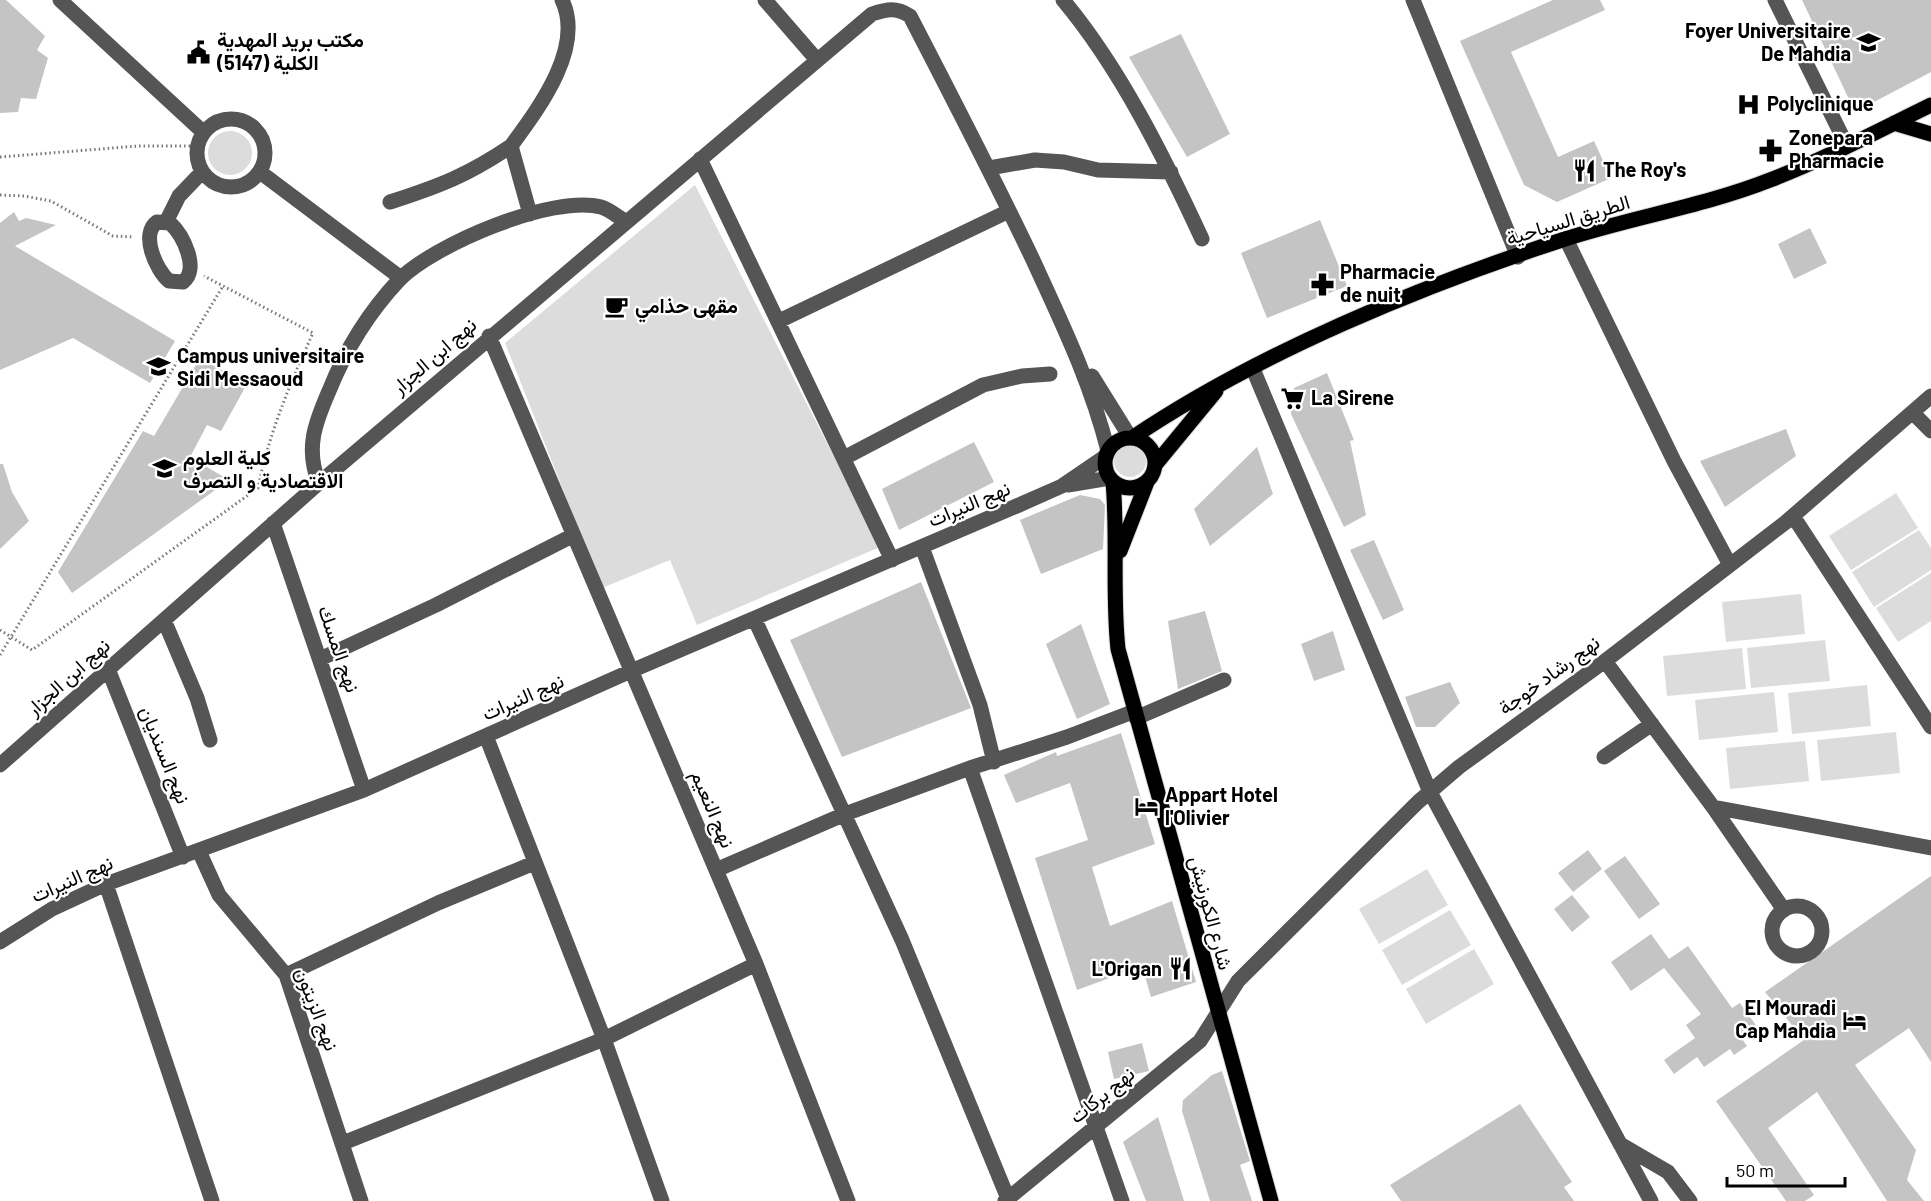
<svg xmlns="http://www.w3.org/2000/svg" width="1931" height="1201" font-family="Barlow,Vazirmatn,sans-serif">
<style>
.green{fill:#dcdcdc}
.building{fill:#c4c4c4}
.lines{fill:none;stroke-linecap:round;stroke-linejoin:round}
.major-casing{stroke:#dbdbdb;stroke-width:17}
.path{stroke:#777;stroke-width:3;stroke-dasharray:1.5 3;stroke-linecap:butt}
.minor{stroke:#555;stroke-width:15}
.major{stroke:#000;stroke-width:15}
.labels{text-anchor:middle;stroke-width:4.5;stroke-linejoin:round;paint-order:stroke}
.poi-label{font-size:20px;font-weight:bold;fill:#000;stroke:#fff;text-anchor:start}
.street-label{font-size:20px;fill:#000;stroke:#fff}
</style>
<rect width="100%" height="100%" fill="#fff"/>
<path class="green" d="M208 153a22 22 0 1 1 44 0a22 22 0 1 1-44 0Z
M695,185L880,547L697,625L670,560L602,588L505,343Z
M1114 461a16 16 0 1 1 32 0a16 16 0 1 1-32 0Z
M1896,493L1918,528L1851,570L1829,536Z
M1919,530L1931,548V570L1874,607L1852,572Z
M1931,573V621L1898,642L1876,608Z
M1801,594L1805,634L1726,642L1722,602Z
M1825,640L1830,681L1751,688L1747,648Z
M1742,648L1746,689L1667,696L1663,656Z
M1867,685L1871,726L1792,734L1788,693Z
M1774,692L1778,732L1699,740L1695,700Z
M1896,732L1900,773L1821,781L1817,740Z
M1805,741L1809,781L1730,789L1726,748Z
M1427,869L1448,905L1379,944L1359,909Z
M1450,910L1471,945L1402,985L1382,950Z
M1474,949L1494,984L1426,1024L1406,989Z"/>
<path class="building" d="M0,0H6L45,36L37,50L48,58L36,99L21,98L18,112L0,113Z
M1553,0H1600L1605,10L1511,52L1558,157L1594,141L1611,178L1557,202L1524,185L1460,41Z
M1802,0H1931V72L1855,112Z
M1181,34L1230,134L1187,157L1129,57Z
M14,212L19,221L26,218L56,225L15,246L175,341L150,383L73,338L0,370V223Z
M1320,220L1347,286L1267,318L1241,253Z
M1810,228L1827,263L1794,279L1778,244Z
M200,358L247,384L221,431L207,425L190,457L229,480L72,593L58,572L143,431L154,436Z
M1327,373L1354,440L1350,441L1366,515L1344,527L1291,414L1294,388Z
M1786,429L1796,456L1725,507L1700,461Z
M974,442L994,482L899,530L882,489Z
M1257,447L1273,494L1210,546L1194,509Z
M0,464H3L12,492L29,521L0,549Z
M1080,495L1100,499L1105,505L1103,549L1041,574L1020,520Z
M1374,540L1404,610L1383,620L1350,550Z
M921,582L971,708L842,757L790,640Z
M1205,611L1222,671L1178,689L1168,621Z
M1081,624L1110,704L1077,719L1046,644Z
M1333,631L1345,670L1314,681L1301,644Z
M1450,682L1460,703L1435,727H1416L1405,697Z
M1121,733L1155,844L1092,867L1110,926L1172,901L1196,982L1151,997L1142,966L1077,990L1035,858L1088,840L1070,783L1016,803L1004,775L1056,752L1057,756Z
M1588,850L1602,869L1573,892L1558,873Z
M1625,856L1660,904L1639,919L1604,871Z
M1931,876V1062L1909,1028L1855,1065L1916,1150L1907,1180L1924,1201H1887L1817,1092L1768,1128L1814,1195L1805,1201H1786L1716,1101L1804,1040L1765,992Z
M1572,895L1590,917L1572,932L1554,909Z
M1651,934L1669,959L1688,946L1732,1008L1740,1003L1758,1028L1742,1039L1747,1046L1734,1055L1730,1049L1704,1067L1697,1057L1674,1074L1664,1060L1695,1038L1686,1025L1701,1014L1664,968L1631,991L1611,962Z
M1142,1043L1149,1071L1114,1079L1108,1052Z
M1222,1071L1250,1161L1240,1165L1252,1201H1210L1182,1111L1183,1100L1212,1075Z
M1520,1104L1572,1182L1564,1187L1574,1201H1401L1390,1185Z
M1158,1117L1184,1201H1146L1123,1142Z"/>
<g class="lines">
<defs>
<path id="major" d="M1894,123L1931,134
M1105 463a25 25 0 1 1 50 0a25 25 0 1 1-50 0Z
M1132,438C1258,353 1421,286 1565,239C1633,217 1704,206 1770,180C1825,159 1878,131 1931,105
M1155,465L1216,391
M1113,482C1118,537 1112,593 1118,649L1271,1201
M1120,551L1147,482"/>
</defs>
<use href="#major" class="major-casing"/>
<path class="path" d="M0,157L138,146H195
M0,195L24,196L51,201L113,236L134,237
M0,630L32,650L258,488C269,433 290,384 313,333L204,276
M0,655L223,286"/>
<path class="minor" d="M60,0L203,132
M765,0L817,60
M1063,0C1120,68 1165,159 1202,239
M1413,0L1518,257
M1775,0L1847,146
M197 153a34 34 0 1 1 68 0a34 34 0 1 1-68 0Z
M700,159L892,560
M989,168L1035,160L1064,162L1098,170L1171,172
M260,172L401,278
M390,202C440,186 468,175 511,146
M530,214L511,146C538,109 585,48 562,0
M157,222L170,223C183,235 200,269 183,282L169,281C156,270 140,234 157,222Z
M166,222L179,196L202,172
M1566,239L1674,461L1730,565
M779,321L1009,211
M489,336L756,964L848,1201
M1253,369L1430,792L1651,1201
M1092,376L1130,437
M1913,413L1931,431
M844,458L983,385L1022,376L1050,374
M319,483C305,449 315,423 329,391C345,351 369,312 399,280C433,245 553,194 601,207C609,209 618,217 625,221
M1068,485L1110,478
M1793,516L1931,727
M273,523L364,790
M922,547L980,705L994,762
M164,620L197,698L210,740
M755,620L902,940L1009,1201
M320,659L436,605L572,536
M1605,661L1713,807L1784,910
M108,669L183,857
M1136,718L1224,680
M486,736L604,1039L662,1201
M1604,757L1652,724
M0,765L319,483L872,14C887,9 896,7 910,16C952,97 994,178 1033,260C1062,323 1091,383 1108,451
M970,768L1067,737L1135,711
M1713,807L1931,848
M199,851L219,895L286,975L361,1201
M716,870L845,814L970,768L1122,1201
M106,884L212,1201
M1772 931a25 25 0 1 1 50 0a25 25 0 1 1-50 0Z
M0,942L52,909L106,884L364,790L631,671L1019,505L1062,486L1106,456
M286,975L438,903L534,863
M343,1143L604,1039L756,964
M1620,1144L1668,1172L1690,1201
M1005,1201L1200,1041L1238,981L1418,802L1459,767L1605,661L1786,522L1931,396"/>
<use href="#major" class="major"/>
</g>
<defs>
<symbol id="university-bare" viewBox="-9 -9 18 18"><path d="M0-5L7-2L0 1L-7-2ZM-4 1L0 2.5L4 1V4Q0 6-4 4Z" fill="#000" stroke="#fff" stroke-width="2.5" paint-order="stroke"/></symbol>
<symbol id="civic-bare" viewBox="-9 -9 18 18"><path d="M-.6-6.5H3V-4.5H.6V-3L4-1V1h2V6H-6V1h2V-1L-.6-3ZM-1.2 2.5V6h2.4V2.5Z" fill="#000" stroke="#fff" stroke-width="2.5" paint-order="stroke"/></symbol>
<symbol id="hospital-bare" viewBox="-9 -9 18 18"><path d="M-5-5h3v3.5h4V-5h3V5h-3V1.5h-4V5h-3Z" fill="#000" stroke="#fff" stroke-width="2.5" paint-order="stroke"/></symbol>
<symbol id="pharmacy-bare" viewBox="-9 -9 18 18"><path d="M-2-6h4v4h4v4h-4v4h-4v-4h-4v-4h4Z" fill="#000" stroke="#fff" stroke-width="2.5" paint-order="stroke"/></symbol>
<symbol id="restaurant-bare" viewBox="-9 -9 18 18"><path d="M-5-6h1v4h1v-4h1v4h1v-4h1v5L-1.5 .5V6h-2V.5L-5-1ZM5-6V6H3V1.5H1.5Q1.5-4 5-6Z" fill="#000" stroke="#fff" stroke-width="2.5" paint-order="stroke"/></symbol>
<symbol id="cafe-bare" viewBox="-9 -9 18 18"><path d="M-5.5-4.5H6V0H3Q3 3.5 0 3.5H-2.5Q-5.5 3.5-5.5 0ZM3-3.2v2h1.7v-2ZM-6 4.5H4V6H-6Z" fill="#000" stroke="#fff" stroke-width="2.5" paint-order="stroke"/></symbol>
<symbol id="supermarket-bare" viewBox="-9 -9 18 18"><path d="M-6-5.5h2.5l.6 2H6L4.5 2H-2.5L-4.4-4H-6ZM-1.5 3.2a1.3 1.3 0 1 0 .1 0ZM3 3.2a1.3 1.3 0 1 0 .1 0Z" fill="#000" stroke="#fff" stroke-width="2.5" paint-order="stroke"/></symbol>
<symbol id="hotel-bare" viewBox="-9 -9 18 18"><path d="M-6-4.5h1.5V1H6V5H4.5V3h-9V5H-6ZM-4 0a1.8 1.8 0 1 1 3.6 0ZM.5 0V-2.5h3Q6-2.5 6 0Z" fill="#000" stroke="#fff" stroke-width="2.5" paint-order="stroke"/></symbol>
</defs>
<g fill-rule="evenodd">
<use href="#university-bare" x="1852" y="26" width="33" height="33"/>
<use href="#civic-bare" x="182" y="36" width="33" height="33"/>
<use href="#hospital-bare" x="1732" y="88" width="33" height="33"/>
<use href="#pharmacy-bare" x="1754" y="134" width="33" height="33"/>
<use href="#restaurant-bare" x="1568" y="154" width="33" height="33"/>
<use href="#pharmacy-bare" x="1306" y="268" width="33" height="33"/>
<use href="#cafe-bare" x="600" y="290" width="33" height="33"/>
<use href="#university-bare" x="142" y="350" width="33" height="33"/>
<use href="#supermarket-bare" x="1276" y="382" width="33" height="33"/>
<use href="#university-bare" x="148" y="452" width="33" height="33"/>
<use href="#hotel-bare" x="1130" y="790" width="33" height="33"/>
<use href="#restaurant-bare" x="1164" y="952" width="33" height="33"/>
<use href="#hotel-bare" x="1838" y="1004" width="33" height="33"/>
</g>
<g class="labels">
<g class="poi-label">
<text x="1851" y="38" text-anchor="end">Foyer Universitaire<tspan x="1851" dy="23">De Mahdia</tspan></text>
<text x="217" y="47">مكتب بريد المهدية<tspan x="217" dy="23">الكلية (5147)</tspan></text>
<text x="1767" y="111">Polyclinique</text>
<text x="1789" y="145">Zonepara<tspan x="1789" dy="23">Pharmacie</tspan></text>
<text x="1603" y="177">The Roy's</text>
<text x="1340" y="279">Pharmacie<tspan x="1340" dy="23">de nuit</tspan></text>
<text x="635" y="313">مقهى حذامي</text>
<text x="177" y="363">Campus universitaire<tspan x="177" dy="23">Sidi Messaoud</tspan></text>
<text x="1311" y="405">La Sirene</text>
<text x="183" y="465">كلية العلوم<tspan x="183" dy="23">الاقتصادية و التصرف</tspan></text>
<text x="1165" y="802">Appart Hotel<tspan x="1165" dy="23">l'Olivier</tspan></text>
<text x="1162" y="976" text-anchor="end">L'Origan</text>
<text x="1836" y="1015" text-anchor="end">El Mouradi<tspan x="1836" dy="23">Cap Mahdia</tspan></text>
</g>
<g class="street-label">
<text transform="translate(1568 220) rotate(-17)" y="7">الطريق السياحية</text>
<text transform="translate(434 356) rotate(-41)" y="7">نهج ابن الجزار</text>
<text transform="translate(969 504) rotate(-23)" y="7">نهج النيرات</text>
<text transform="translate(339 649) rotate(71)" y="7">نهج المسك</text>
<text transform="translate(1549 675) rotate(-36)" y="7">نهج رشاد خوجة</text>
<text transform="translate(68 677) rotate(-42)" y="7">نهج ابن الجزار</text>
<text transform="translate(523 697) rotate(-24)" y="7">نهج النيرات</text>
<text transform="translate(165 755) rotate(68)" y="7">نهج السنديان</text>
<text transform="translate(713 809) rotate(67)" y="7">نهج النعيم</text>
<text transform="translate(72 879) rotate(-24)" y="7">نهج النيرات</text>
<text transform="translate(1211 913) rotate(75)" y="7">شارع الكورنيش</text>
<text transform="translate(317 1009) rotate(69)" y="7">نهج الزيتون</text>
<text transform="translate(1102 1095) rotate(-39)" y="7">نهج بركات</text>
</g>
</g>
<path d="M1727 1177v9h118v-9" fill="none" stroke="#000000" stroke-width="3"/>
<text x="1736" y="1177" font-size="18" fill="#000000" stroke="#ffffff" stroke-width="4.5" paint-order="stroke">50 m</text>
</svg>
